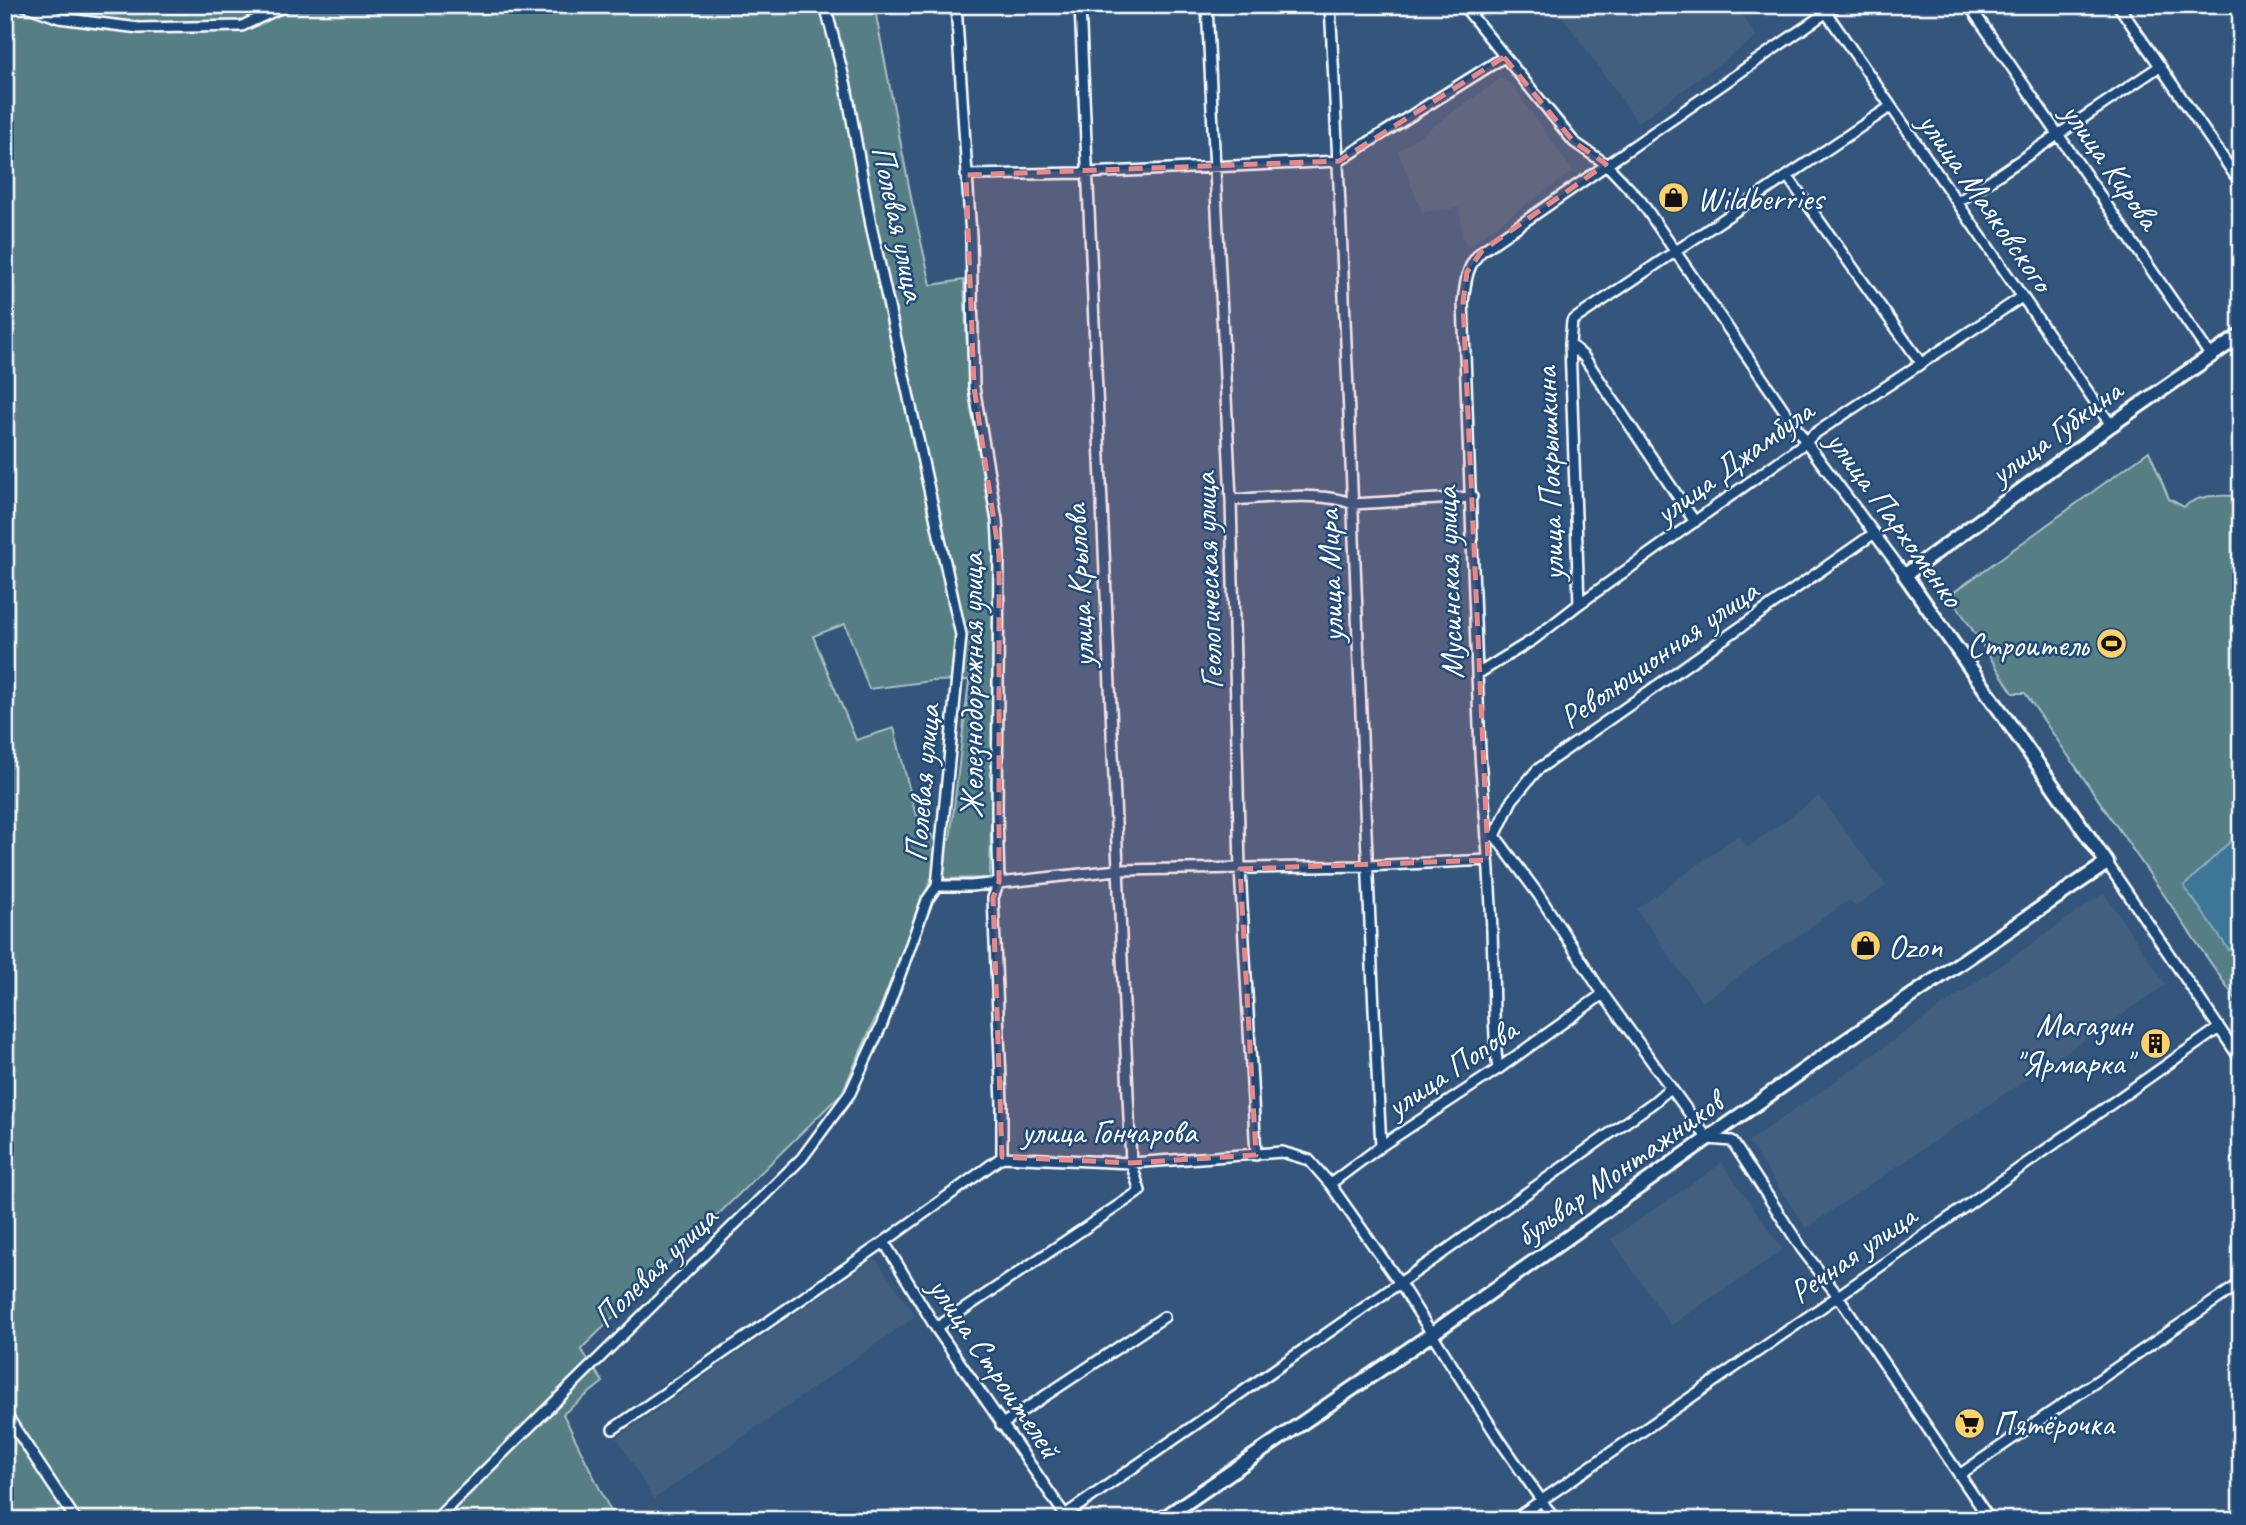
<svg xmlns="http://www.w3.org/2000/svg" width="2246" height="1525" font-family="Caveat,sans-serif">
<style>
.built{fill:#435e7f}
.green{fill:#577f85;stroke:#abbfc2;stroke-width:2;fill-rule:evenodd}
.water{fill:#3d7697;stroke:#8badc1;stroke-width:2}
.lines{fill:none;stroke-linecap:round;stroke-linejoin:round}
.street-casing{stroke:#fff;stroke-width:14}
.secondary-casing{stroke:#fff;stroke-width:18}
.street{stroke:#1f4a7a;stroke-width:9}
.secondary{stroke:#1f4a7a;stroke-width:12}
.marked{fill:#e88989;fill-opacity:0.2;stroke:#e88989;stroke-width:5;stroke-dasharray:14 9;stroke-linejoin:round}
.labels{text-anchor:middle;stroke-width:5;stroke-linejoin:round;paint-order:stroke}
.street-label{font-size:33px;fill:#fff;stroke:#1f4a7a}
.poi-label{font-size:33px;fill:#fff;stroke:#1f4a7a;text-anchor:start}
</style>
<rect width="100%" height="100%" fill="#34567d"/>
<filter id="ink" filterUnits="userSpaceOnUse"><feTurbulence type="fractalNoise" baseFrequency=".0143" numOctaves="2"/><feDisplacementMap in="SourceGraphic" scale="14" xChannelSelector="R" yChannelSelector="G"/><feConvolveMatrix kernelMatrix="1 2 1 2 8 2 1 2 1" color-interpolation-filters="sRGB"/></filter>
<g filter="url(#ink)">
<path class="built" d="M1554,5H1736L1757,37L1638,122Z
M1500,79L1510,83L1573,171L1468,246L1463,238L1459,208L1422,212L1398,151Z
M1819,796L1886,886L1855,907L1849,900L1702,1002L1637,909L1738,835L1748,847Z
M2104,893L2166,985L1806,1228L1748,1142Z
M1722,1163L1783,1250L1671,1325L1611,1239Z
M875,1258L916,1316L654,1499L617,1438Z"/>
<path class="green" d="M5,5H58L185,14L200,5H874L912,202L931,285L964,280L969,396L992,529L995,605L990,878L931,879L880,1008L842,1093L581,1349L603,1382L563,1414L615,1520H5ZM845,624L869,689L932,681L969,680L950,840H935L915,812L894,728L856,740L813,636Z
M2149,451L2169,499L2184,507C2200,493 2220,496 2241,496V1007L2025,693H2013L1950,595Z"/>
<path class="water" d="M2241,831V938L2229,950L2184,886Z"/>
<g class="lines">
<defs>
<path id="street" d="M24,5L59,18L139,28L242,26L287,5
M956,5L971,236L974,387L997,520L999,555L997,812L999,882L993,898L1002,1103V1157
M1207,5L1231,500L1240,869L1256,1155
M1330,5C1351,385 1360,766 1381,1146
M1463,5L1574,142L1606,164L1640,200L1806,442L1905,575
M1821,5L2111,425
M1969,5L2210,355
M2118,5L2241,184
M966,175L1086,173L1339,161L1504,57
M1788,177L1921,363
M1958,202L2160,66
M1570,344L1584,357L1695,522
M1231,500C1265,498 1322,491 1353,504L1472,497
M1579,604L1570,344L1572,321L1890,107
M1479,673L1534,639L1579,604L1806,442L1814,434L2022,297
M1487,834L1495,836L1538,894L1603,994L1708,1139L1732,1141L1802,1249L1838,1296L1990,1520
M1495,836L1512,800L1537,770L1873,534
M2107,863L2241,1060
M937,886H971L1117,870L1366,866L1488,860
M1498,1069C1493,1034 1494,999 1493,963C1492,923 1490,882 1487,842C1486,812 1481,782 1480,752C1475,602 1470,452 1463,302C1466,281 1466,266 1482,251L1837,5
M1330,1184L1381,1146L1498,1069L1603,994
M884,1242L936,1328L1067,1518
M936,1328L1140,1191L1131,1163L1080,5
M5,1413L76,1520
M1001,1425L1164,1317
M613,1429L884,1242L1002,1157L1131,1163L1282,1152L1309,1160L1330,1184L1399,1282L1499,1439L1555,1520
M1959,1475L2241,1283
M1065,1515L1437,1257L1654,1102L1670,1088
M435,1520L802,1158L850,1093L882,1024L927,900L937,886L961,635L871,225L846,86L825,5
M1513,1520L1838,1296L2219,1028"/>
<path id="secondary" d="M1161,1520L1433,1333L1838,1046L2107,863L1905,575L2111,425L2241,335"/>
</defs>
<use href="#street" class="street-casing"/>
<use href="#secondary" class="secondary-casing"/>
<use href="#street" class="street"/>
<use href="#secondary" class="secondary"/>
</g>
</g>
<path class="marked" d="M1504,57L1574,142L1606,164L1482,251L1467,272L1463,302L1488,860L1240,869L1256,1155L1131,1163L1002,1157L993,898L999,882V555L974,387L966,175L1339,161Z"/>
<defs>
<symbol id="shop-disc" viewBox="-11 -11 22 22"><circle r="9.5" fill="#ffd166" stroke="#1f4a7a"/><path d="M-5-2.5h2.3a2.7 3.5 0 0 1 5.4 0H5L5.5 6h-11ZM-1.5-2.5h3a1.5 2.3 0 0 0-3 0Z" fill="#111"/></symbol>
<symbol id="stadium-disc" viewBox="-11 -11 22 22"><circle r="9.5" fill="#ffd166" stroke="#1f4a7a"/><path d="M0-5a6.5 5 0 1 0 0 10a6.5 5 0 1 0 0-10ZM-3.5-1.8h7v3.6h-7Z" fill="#111"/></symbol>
<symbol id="building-disc" viewBox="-11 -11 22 22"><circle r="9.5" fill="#ffd166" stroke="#1f4a7a"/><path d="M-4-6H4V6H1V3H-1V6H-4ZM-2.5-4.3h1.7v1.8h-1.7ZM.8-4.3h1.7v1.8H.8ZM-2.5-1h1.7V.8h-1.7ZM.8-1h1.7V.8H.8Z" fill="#111"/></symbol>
<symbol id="supermarket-disc" viewBox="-11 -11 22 22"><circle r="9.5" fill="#ffd166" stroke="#1f4a7a"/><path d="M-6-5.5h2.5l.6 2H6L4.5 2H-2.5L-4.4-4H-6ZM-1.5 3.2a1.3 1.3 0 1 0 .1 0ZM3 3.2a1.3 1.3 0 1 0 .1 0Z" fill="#111"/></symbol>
</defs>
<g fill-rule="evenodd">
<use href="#shop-disc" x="1656" y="180" width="35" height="35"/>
<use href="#stadium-disc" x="2094" y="626" width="35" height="35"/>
<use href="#shop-disc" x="1848" y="928" width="35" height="35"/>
<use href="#building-disc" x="2138" y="1026" width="35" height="35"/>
<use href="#supermarket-disc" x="1952" y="1406" width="35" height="35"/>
</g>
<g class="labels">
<g class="street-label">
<text transform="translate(2112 165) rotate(55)" y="12">улица Кирова</text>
<text transform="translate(1987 201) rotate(55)" y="12">улица Маяковского</text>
<text transform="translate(900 223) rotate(78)" y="12">Полевая улица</text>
<text transform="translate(2055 431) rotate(-36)" y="12">улица Губкина</text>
<text transform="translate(1733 461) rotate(-36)" y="12">улица Джамбула</text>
<text transform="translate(1548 474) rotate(-92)" y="12">улица Покрышкина</text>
<text transform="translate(1896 518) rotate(54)" y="12">улица Пархоменко</text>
<text transform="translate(1329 576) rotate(-92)" y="12">улица Мира</text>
<text transform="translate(1207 581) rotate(-92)" y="12">Геологическая улица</text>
<text transform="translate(1448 583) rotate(-92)" y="12">Мусинская улица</text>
<text transform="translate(1078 586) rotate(-93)" y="12">улица Крылова</text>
<text transform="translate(1658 653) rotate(-35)" y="12">Революционная улица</text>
<text transform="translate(971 686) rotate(-90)" y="12">Железнодорожная улица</text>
<text transform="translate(921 783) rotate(-85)" y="12">Полевая улица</text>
<text transform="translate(1451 1067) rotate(-34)" y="12">улица Попова</text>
<text x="1109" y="1143">улица Гончарова</text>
<text transform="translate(1618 1168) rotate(-35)" y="12">бульвар Монтажников</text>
<text transform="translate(1852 1253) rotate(-35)" y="12">Речная улица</text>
<text transform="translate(654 1266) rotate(-44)" y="12">Полевая улица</text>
<text transform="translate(996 1367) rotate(56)" y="12">улица Строителей</text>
</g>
<g class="poi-label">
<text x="1697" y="210">Wildberries</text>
<text x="2088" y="656" text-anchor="end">Строитель</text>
<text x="1888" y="958">Ozon</text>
<text x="2132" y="1036" text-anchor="end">Магазин<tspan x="2132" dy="38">"Ярмарка"</tspan></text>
<text x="1993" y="1435">Пятёрочка</text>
</g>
</g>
<rect width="2246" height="1525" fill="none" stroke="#1f4a7a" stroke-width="28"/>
<rect x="14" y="14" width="2218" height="1497" fill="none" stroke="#fff" stroke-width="2.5" filter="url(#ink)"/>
</svg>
